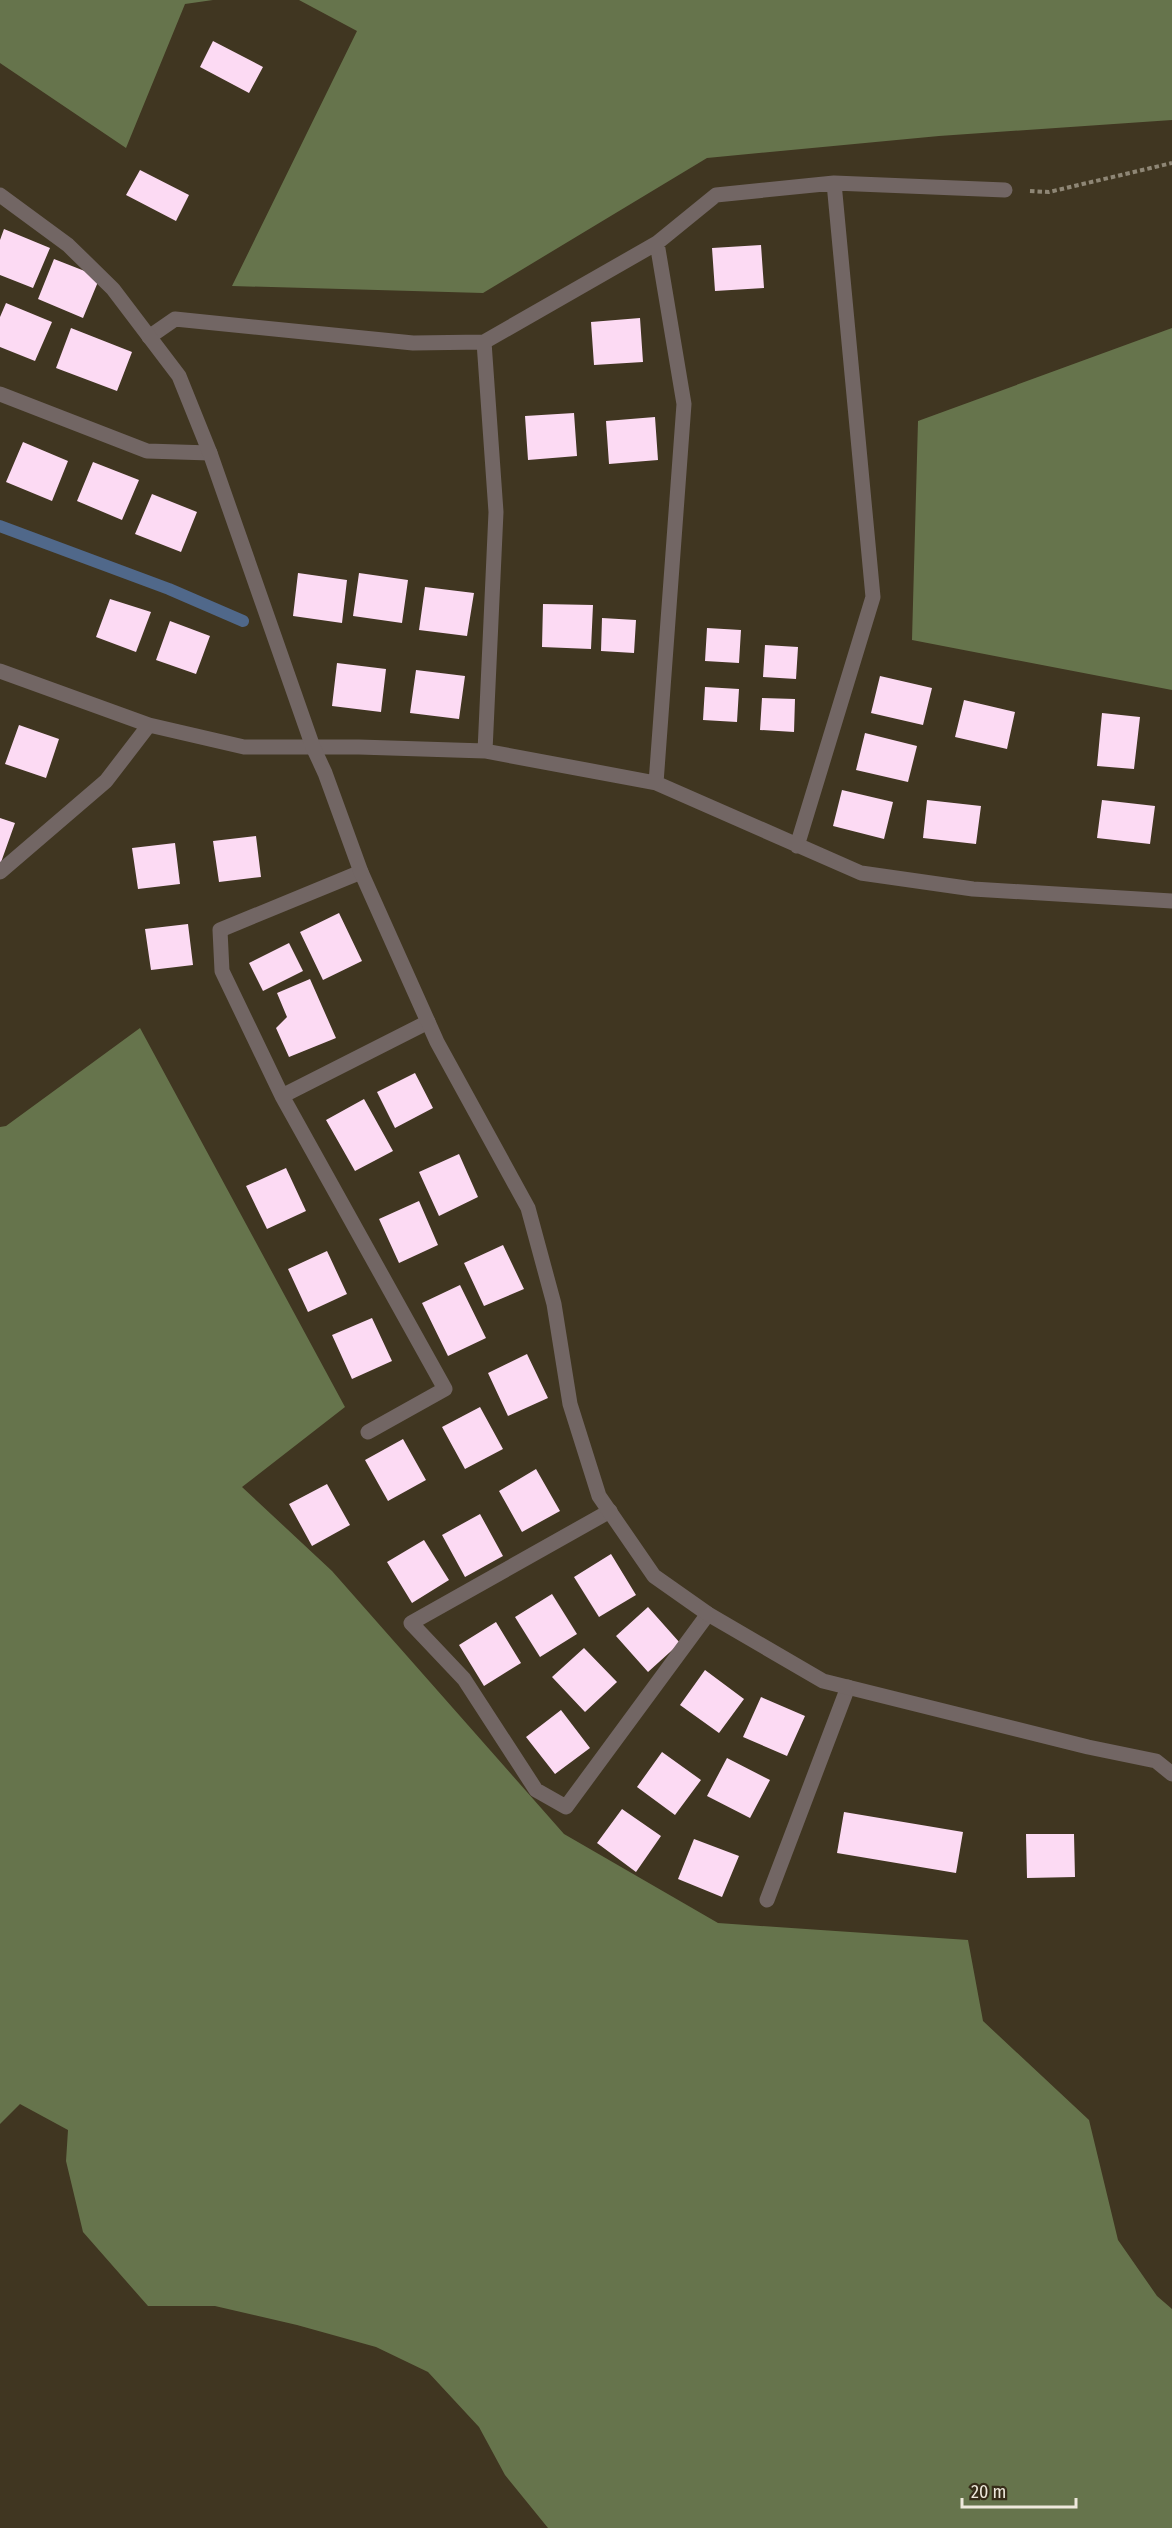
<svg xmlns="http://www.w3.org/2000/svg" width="1172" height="2528" font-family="'Fira Sans Condensed',sans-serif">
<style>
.forest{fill:#66744c}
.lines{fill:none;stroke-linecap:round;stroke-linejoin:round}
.stream{stroke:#50688a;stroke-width:12}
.building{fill:#fcdaf3}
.path{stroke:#8e8675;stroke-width:4;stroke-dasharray:4.5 3;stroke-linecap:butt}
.minor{stroke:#726664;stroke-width:15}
.tertiary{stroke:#726664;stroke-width:15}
</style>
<rect width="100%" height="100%" fill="#403621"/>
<path class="forest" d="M0,0H213L185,4L126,148L0,63Z
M299,0H1172V120L939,136L707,158L483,293L232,286L357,31Z
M1172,328V690L912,640L918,421Z
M140,1028L345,1407L242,1487L332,1571L564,1834L718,1923L968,1940L983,2021L1089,2120L1118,2240L1157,2296L1172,2309V2528H548L505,2475L479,2427L428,2372L376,2347L297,2325L215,2306H148L83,2232L66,2161L68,2130L20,2104L0,2124V1127L6,1126Z"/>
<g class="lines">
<path class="stream" d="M0,526L169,589L243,621"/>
</g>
<path class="building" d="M213,41L263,67L249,93L200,67Z
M140,170L189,195L176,221L126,195Z
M4,229L50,248L33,288L0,275V240Z
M761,245L764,288L715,291L712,248Z
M54,259L100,277L83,318L38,299Z
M6,303L52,322L35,361L0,347V317Z
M640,318L643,362L594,365L591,322Z
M71,328L132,352L117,391L56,368Z
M574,413L577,456L528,460L525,416Z
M655,417L658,460L609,464L606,421Z
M23,442L68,461L52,501L6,482Z
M93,462L139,480L122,520L77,501Z
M152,494L197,512L181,552L135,534Z
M298,573L347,580L342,623L293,616Z
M359,573L408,580L402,623L353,616Z
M425,587L474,593L467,636L419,630Z
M110,599L151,612L136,652L96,637Z
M543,604L593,605L591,649L542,647Z
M602,618L636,620L634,653L601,651Z
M170,621L210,636L196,674L156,660Z
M707,628L741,630L739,663L705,661Z
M765,645L798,647L796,679L763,677Z
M337,663L386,669L381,712L332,706Z
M416,670L465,676L459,719L410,713Z
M880,676L932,688L923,725L871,713Z
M705,687L739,689L737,722L703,720Z
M762,698L795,699L794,732L760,730Z
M964,700L1015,712L1007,749L955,737Z
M1102,713L1140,717L1134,769L1097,766Z
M19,725L59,739L46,778L5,764Z
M865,733L917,746L908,782L856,770Z
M842,790L893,802L884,839L833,826Z
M927,800L981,806L976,844L923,838Z
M1102,800L1155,806L1150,844L1097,838Z
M0,818L15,823L0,865Z
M256,836L261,877L219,882L213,841Z
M175,843L180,884L138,889L132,848Z
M339,913L362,961L323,980L300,932Z
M188,924L193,965L151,970L145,929Z
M289,943L303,971L263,991L249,963Z
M310,979L336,1038L289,1057L276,1028L287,1017L277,993Z
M415,1073L433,1108L395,1128L377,1092Z
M364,1099L393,1151L355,1171L326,1120Z
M459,1154L478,1197L439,1216L419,1172Z
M286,1168L306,1211L267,1229L246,1186Z
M419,1201L438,1245L399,1263L379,1219Z
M503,1245L524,1289L484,1306L464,1263Z
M327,1251L347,1294L308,1312L288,1269Z
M460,1285L486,1338L448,1356L422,1303Z
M372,1318L392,1361L352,1379L332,1335Z
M527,1354L548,1398L508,1416L488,1373Z
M480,1407L503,1449L465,1469L442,1427Z
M403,1439L426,1480L388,1501L365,1460Z
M536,1469L560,1511L522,1532L499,1491Z
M327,1484L350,1525L312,1546L289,1504Z
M480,1514L503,1556L465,1577L442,1535Z
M424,1540L449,1580L412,1603L387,1562Z
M611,1554L636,1595L599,1617L574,1577Z
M552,1594L577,1634L540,1657L515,1617Z
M648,1607L680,1643L648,1672L616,1636Z
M496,1622L521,1663L484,1686L459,1645Z
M584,1648L617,1682L585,1712L552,1677Z
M705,1670L744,1699L719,1733L680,1705Z
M761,1697L805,1716L787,1756L743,1737Z
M561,1710L590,1748L555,1774L526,1737Z
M662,1752L701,1780L675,1815L637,1787Z
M727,1758L770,1780L750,1818L707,1796Z
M622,1809L661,1836L636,1872L597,1843Z
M844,1812L963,1832L956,1873L837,1853Z
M1026,1834H1074L1075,1877L1027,1878Z
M694,1839L739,1856L722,1897L678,1879Z"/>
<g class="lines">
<path class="path" d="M1030,191L1049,192L1172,163"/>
<path class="minor" d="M149,337L175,319L413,343L484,342L657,243L716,195L834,183L1005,190
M484,342L496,512L485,751
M0,394L147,451L210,453
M0,671L149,725L244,747H359L485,751L656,783L861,873L973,889L1172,901
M656,783L684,404L657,243
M797,846L873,597L834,183
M0,872L106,781L149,725
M361,872L220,930L222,971L282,1096L445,1389L368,1432
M282,1096L428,1022
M610,1511L411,1623L464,1679L536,1790L566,1807L708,1614
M767,1900L848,1687"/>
<path class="tertiary" d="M0,195L68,245L113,289L179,376L210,453L313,747L325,773L361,872L437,1042L528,1208L554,1304L570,1404L599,1496L654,1576L708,1614L823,1681L1088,1747L1156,1761L1172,1774"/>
</g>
<path d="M962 2498v9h114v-9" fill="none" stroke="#eee8dc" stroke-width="3"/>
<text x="971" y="2498" font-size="18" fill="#eee8dc" stroke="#362c18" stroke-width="4.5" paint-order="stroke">20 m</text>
</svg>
